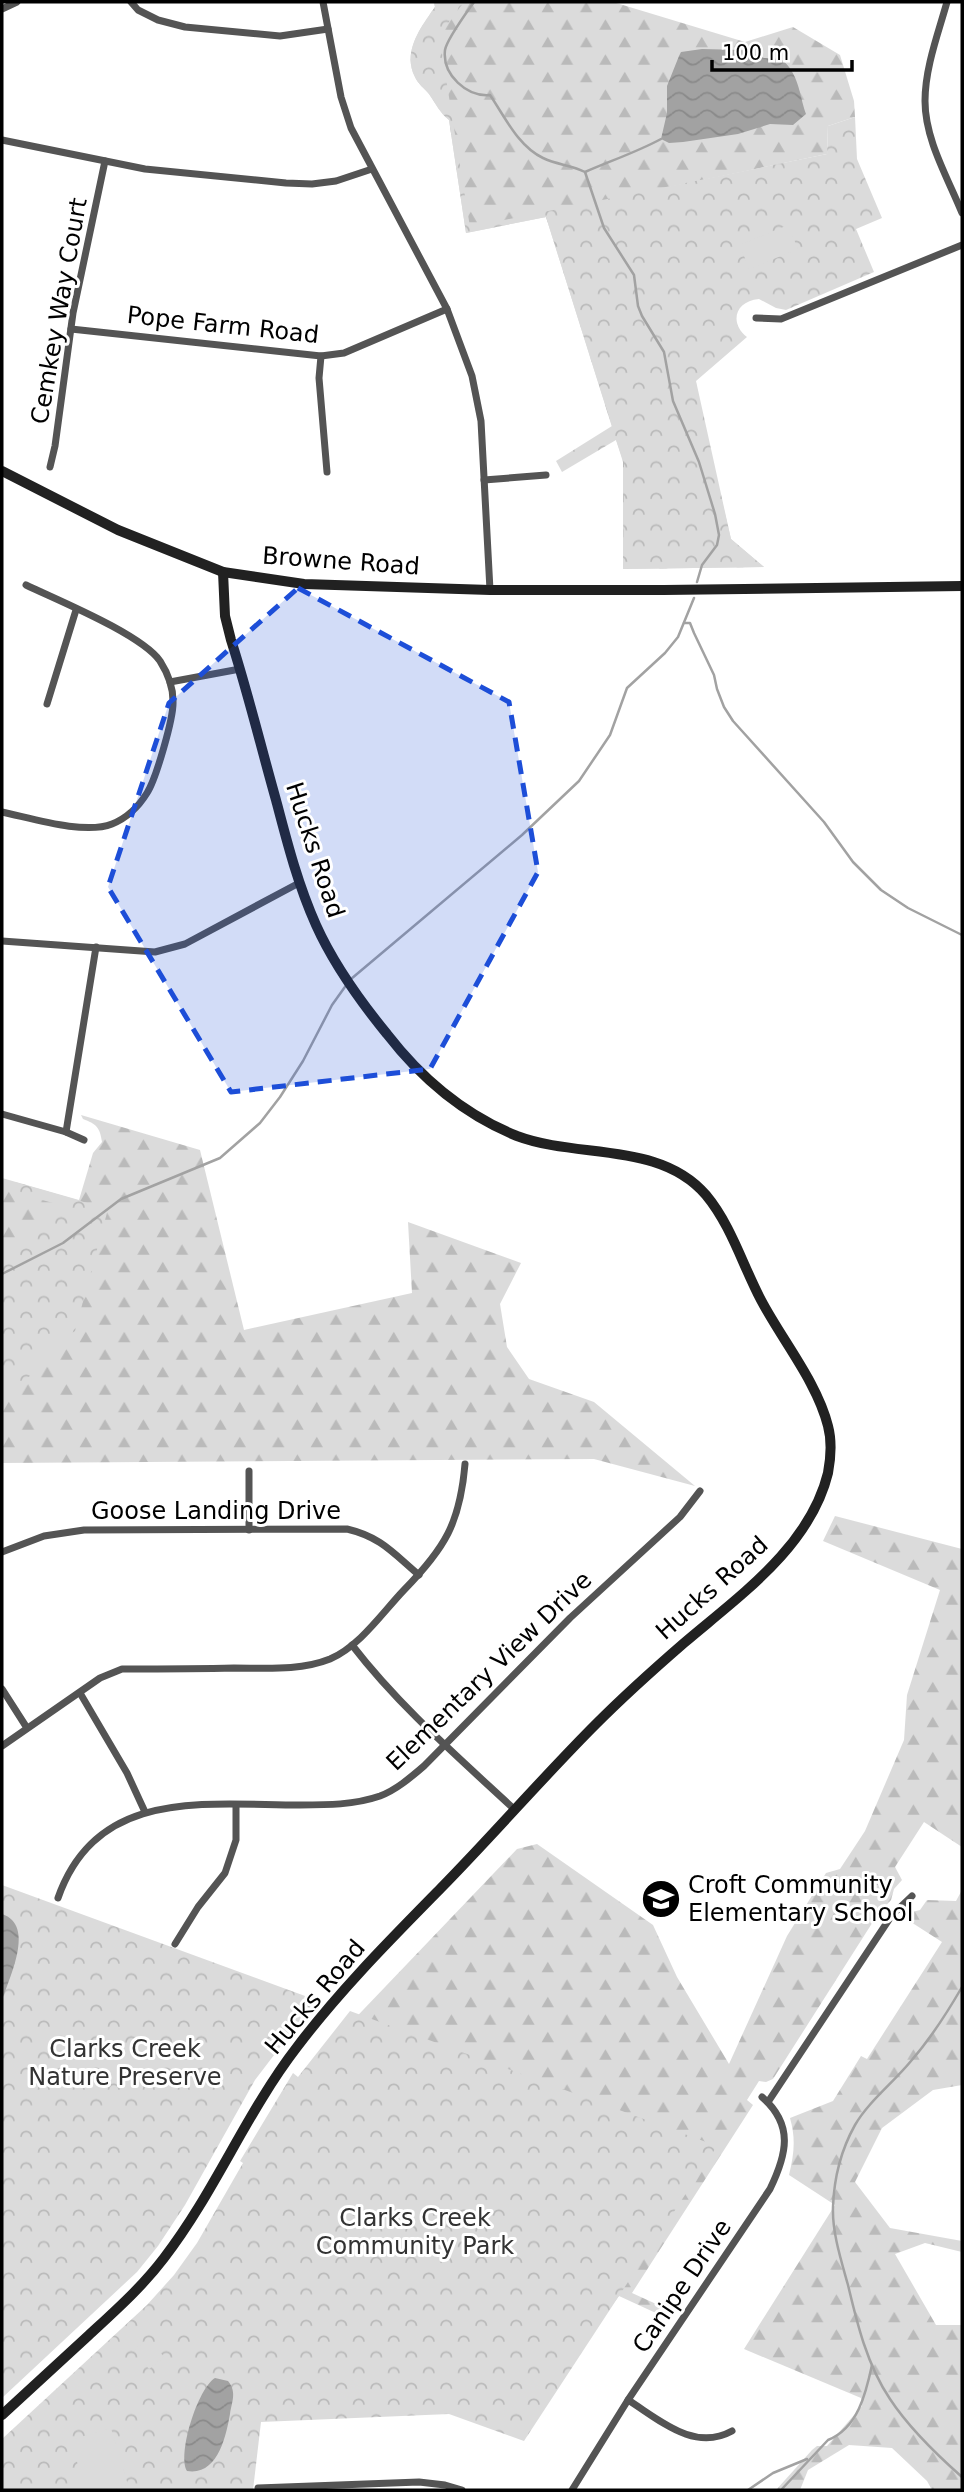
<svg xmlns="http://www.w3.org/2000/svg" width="964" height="2492" font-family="'DejaVu Sans',sans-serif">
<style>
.forest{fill:url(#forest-firs)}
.park{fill:url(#park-crowns)}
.garden{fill:#dbdbdb}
.water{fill:url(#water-waves)}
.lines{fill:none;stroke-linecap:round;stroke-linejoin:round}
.stream{stroke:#a2a2a2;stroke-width:2.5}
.minor{stroke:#545454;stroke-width:7}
.secondary{stroke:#212121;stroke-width:10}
.marked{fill:#1d4ed8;fill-opacity:0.2;stroke:#1d4ed8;stroke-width:5;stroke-dasharray:14 9;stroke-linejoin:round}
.labels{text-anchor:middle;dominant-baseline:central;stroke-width:6;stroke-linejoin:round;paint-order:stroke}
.street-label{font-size:24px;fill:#000;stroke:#fff}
.poi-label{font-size:24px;fill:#000;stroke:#fff;text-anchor:start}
.park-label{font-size:24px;fill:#323232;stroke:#fff}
</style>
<defs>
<pattern id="forest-firs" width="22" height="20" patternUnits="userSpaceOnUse" patternTransform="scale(1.75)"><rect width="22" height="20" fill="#dbdbdb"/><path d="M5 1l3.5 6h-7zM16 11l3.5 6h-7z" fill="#bababa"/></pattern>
<pattern id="park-crowns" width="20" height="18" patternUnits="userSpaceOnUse" patternTransform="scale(1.75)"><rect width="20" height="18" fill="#dbdbdb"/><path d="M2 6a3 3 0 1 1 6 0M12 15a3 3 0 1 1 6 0" fill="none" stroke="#bababa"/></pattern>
<pattern id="water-waves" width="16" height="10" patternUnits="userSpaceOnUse" patternTransform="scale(1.75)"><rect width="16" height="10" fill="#a2a2a2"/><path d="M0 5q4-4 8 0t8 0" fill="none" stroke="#8a8a8a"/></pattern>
</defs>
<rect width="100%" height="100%" fill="#fff"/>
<g class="forest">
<path d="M434,2H613L745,42L793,27L840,55L854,101L855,117L828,126L827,154L660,189L704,426L731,539L764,567L623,569V462L546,217L466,233L449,120C440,113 436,104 429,94C424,88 418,84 415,77C402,52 421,27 435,7Z"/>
<path d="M81,1115L200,1150L244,1330L412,1293L408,1222L521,1263L500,1304L507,1347L529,1379L594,1402L695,1486L594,1459L2,1463V1178L79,1200L93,1153L102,1142C100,1127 96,1124 83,1119Z"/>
<polygon points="835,1516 962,1549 962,1847 924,1822 895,1867 902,1880 894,1889 891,1900 876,1917 773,2079 766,2082 759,2081 747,2100 753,2105 632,2293 676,2313 671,2320 619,2296 563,2371 342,2032 517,1849 537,1844 653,1925 677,1977 729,2064 787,1936 826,1873 840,1869 865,1831 904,1740 907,1695 940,1590 823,1541"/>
<path d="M962,1890V2085L933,2090L882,2128L855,2182L890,2228L962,2241V2252L925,2243L895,2254L936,2325H962V2490H932L927,2481L892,2448L849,2445L808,2470L800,2490H776L812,2450L817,2446H827L862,2406L861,2398L744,2349L835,2205L789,2175C794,2154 796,2139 790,2118L833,2101L861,2056L867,2059L942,1942L900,1915L920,1910L927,1900L956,1901Z"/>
</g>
<g class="park">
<path d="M434,2H464L439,35L470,227L827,154L828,126L855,117L857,159L882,218L856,229L874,272L786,310L776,308L759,299C735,301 729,323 747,337L696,381L731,539L764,567L623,569L624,463L616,440L562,472L556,461L612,426L546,217L466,233L449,120C440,113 436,104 429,94C424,88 418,84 415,77C402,52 421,27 435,7Z"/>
<polygon points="15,1182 108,1209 75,1331 39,1356 30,1376 12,1386 2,1386 2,1250 12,1248 36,1224 64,1206 2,1189 2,1184"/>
<polygon points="2,1885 316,2000 255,2080 185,2205 158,2246 137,2272 2,2398"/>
<polygon points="350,2011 717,2146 524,2441 449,2414 261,2422 253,2490 2,2490 2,2439 147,2305 174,2275 197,2243 243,2163 240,2161 293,2073 298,2077"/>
</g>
<g class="garden">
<polygon points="788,225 798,249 749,269 740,245"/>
<polygon points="149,2338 164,2357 149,2369 134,2350"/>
<polygon points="111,2428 128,2485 112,2490 72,2490 67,2473 79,2469 71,2440"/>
</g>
<g class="water">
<path d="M702,49L743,50L764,58L781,59C799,73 799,94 806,114L793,125L770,124L738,134L683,142L669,143L661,139L667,113V86L679,56L681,52Z"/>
<path d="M2,1914C36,1925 9,1978 2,2001Z"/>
<path d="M215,2378L228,2381C237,2392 232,2401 230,2414C226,2436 218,2476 187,2471C177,2454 198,2388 215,2378Z"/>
</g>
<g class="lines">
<g class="stream">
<path d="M474,2C467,12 447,39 445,50C442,75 467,97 490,95C505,117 518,146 543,158C557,165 572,165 585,172L604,228L634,275L638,306L642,316L664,352L673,401L699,462L715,514L719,535L717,545L702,565L697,582"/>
<path d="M585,172C610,161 637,152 661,139"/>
<polyline points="684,623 690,623 694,633 714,675 717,689 724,707 733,721 824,822 853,862 881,890 908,908 962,935"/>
<polyline points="351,979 522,835 579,781 610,735 627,688 665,653 678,637 694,598"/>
<polyline points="2,1274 63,1243 121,1199 220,1158 260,1123 280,1097 303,1061 332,1005 347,984"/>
<path d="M962,1987C947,2013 931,2038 911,2061C893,2083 869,2101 855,2125C841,2150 834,2178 833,2207C832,2232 841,2260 848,2285C857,2323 867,2365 890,2399C909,2428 936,2454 962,2477"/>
<polyline points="748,2490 773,2473 807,2459"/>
<path d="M781,2490L828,2440C858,2428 866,2393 872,2365"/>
</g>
<g class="minor">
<polyline points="131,2 138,10 158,20 185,27 280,36 328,29"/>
<polyline points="323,2 341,97 351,128 447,309 472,376 481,421 490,590"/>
<path d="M947,2C938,34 925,68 925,101C925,140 948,178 962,213"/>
<polyline points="2,9 17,2"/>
<polyline points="2,140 145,169 286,183 312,184 336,181 372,169"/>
<polyline points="756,318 781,319 962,245"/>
<polyline points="71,329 321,356 344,353 447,309"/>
<polyline points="321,356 319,378 327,472"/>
<polyline points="50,467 55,446 73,313 105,161"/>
<polyline points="484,480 546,475"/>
<polyline points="170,682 240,669"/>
<polyline points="47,704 76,610"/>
<path d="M2,812C31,818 84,835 112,824C127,818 139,806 147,793C156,779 174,717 173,701C173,687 167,672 160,661C141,634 57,600 26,585"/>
<polyline points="2,941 155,952 185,944 299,883"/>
<polyline points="2,1114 66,1132 84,1140"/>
<polyline points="66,1132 96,947"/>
<polyline points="249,1530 249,1471"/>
<path d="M2,1552L44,1536L84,1530L347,1529C381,1537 393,1553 419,1575"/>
<path d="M352,1645C399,1706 458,1757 514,1809"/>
<polyline points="2,1689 27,1728"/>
<polyline points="80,1693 127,1773 145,1812"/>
<path d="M2,1746L100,1678L122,1669C159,1669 197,1669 234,1668C266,1668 300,1671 330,1659C360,1646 382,1613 404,1590C445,1548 460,1523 465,1464"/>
<path d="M58,1898C97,1787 206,1805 300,1805C327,1805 354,1805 380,1796C396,1790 410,1778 424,1766L570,1618L680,1517L700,1491"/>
<polyline points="175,1944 198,1907 225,1873 236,1840 236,1805"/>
<polyline points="768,2102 892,1915 912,1896"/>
<path d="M628,2400C660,2420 694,2452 732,2431"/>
<polyline points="258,2488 419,2482 445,2485 462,2490"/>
<path d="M572,2490L628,2400L770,2189C787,2154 794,2125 762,2097"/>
</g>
<g class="secondary">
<polyline points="2,471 118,530 223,572 304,584 490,590 664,590 962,586"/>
<path d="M2,2415C31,2388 60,2362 89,2335C116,2310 142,2287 164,2258C215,2192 246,2113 297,2047C340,1990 391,1939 441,1888C494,1834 543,1777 596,1724C625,1695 654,1669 684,1643C739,1596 810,1547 828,1473C831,1457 832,1441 828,1426C817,1382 782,1340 761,1300C743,1266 731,1225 706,1195C660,1141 578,1159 517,1136C465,1115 421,1078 387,1034C360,1001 334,965 316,925C298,885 287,842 276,800C261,747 248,693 231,640L225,616L223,572"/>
</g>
</g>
<path class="marked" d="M298,588L509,702L538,872L430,1069L231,1092L108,887L169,703Z"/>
<defs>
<g id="school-disc" transform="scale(2.0125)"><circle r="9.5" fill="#000" stroke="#fff"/><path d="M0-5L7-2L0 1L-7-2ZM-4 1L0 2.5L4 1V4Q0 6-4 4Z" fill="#fff"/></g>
</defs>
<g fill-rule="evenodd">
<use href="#school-disc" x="661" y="1899"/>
</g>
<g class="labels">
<g class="street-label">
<text transform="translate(59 311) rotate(-80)">Cemkey Way Court</text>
<text transform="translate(223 325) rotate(6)">Pope Farm Road</text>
<text transform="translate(341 561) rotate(4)">Browne Road</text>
<text transform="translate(315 850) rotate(72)">Hucks Road</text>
<text x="216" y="1511">Goose Landing Drive</text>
<text transform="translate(712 1588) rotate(-42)">Hucks Road</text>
<text transform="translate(489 1671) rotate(-44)">Elementary View Drive</text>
<text transform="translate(315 1997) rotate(-50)">Hucks Road</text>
<text transform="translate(682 2286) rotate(-56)">Canipe Drive</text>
</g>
<g class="poi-label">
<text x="688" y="1885">Croft Community<tspan x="688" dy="28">Elementary School</tspan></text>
</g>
<g class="park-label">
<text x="125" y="2049">Clarks Creek<tspan x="125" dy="28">Nature Preserve</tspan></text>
<text x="415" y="2218">Clarks Creek<tspan x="415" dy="28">Community Park</tspan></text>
</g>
</g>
<rect width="964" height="2492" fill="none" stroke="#000000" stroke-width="7"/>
<path d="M712 60v10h140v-10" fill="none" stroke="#000000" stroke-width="3.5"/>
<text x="722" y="60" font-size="21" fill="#000000" stroke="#ffffff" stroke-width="5" paint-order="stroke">100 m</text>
</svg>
